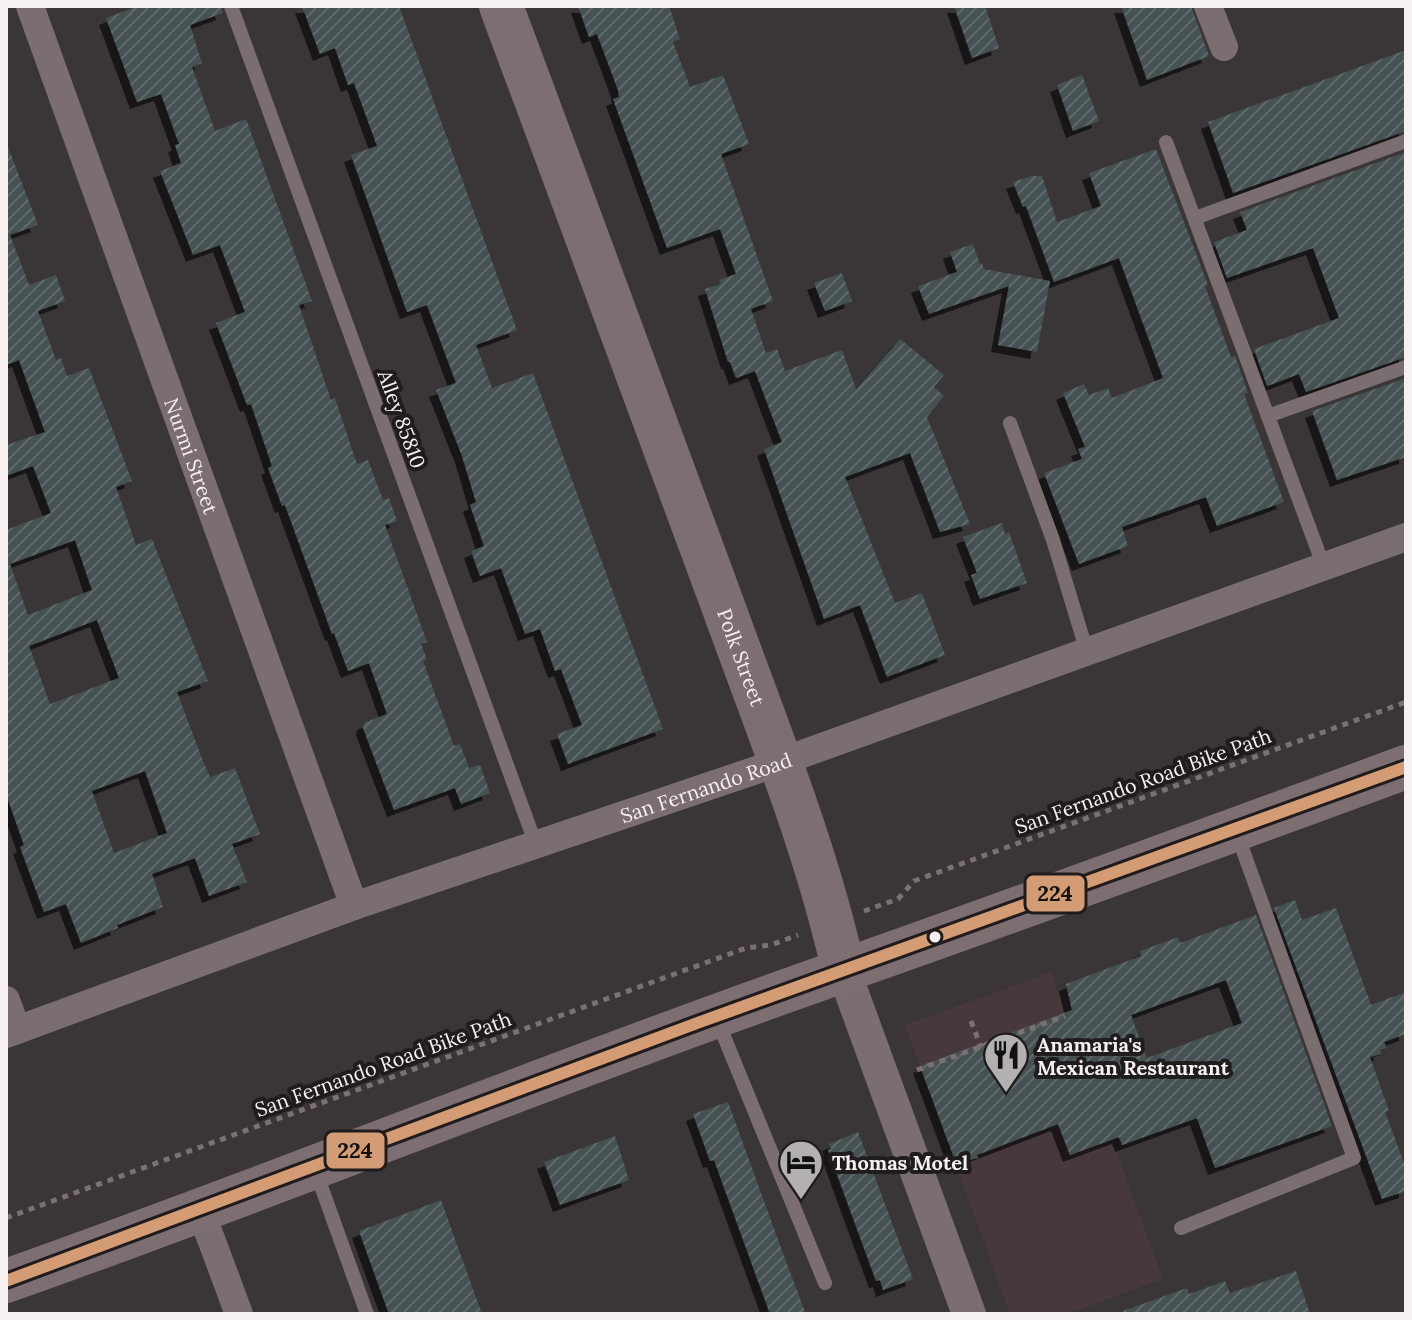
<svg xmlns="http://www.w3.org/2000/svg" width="1412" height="1320" font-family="Lora,serif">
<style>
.built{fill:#47383b}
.building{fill:url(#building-hatch);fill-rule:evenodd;filter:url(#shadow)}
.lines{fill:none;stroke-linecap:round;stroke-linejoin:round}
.path{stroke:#7b7073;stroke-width:5;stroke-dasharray:6 6;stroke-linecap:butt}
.service{stroke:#7b6e71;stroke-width:14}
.minor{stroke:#7b6e71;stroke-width:28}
.tertiary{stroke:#7b6e71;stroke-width:34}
.primary{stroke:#7d6e72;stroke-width:44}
.bus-1-casing{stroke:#201c1d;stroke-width:18}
.bus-1{stroke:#d39c74;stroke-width:12}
.bus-dot{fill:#f6f0f1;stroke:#201c1d;stroke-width:3}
.labels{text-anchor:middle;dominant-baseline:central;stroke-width:8;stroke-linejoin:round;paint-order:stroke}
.street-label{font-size:20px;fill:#f6f0f1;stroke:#201c1d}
.poi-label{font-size:20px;font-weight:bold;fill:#f6f0f1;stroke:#201c1d;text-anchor:start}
.line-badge{stroke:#201c1d;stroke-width:3}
.pale-badge-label{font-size:22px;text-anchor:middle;font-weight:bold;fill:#111}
</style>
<defs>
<pattern id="building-hatch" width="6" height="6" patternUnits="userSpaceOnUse" patternTransform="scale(2)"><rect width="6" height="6" fill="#445152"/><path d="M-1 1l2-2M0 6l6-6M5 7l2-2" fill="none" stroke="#606a6b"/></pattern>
<filter id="shadow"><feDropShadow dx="-7" dy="7" stdDeviation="0" flood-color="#0009"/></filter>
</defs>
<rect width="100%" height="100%" fill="#3a3536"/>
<polygon class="built" points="1051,972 1163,1279 1067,1314 1010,1314 905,1025"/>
<g class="building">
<polygon points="138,6 221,6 223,13 190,25 202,63 192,67 215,131 246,119 312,301 299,305 331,400 335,398 357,464 368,460 383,500 389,498 397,521 385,525 427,642 421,644 427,660 423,661 454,746 460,744 469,768 480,765 490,793 461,804 455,788 394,810 363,728 364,723 387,714 369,663 348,671 334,633 332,634 285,505 282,506 268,468 272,466 251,404 247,405 216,323 245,312 220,245 193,255 160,171 181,163 175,145 179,144 161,94 137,102 106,18"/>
<polygon points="302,6 399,6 517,330 476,345 492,388 533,373 663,729 568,764 557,734 582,725 561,669 555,671 540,629 525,634 501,568 480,576 471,551 484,546 470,505 476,502 462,456 436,390 456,383 427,305 407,312 351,155 377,146 354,83 348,85 335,48 320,54"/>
<polygon points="578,6 669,6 680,39 673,42 690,87 723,75 749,144 721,154 773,301 751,309 766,353 777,349 785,371 842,350 856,389 900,339 944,375 934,387 944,396 927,417 970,524 940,532 910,453 845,477 895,603 922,593 945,655 887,677 860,605 824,619 764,449 782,442 755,371 736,378 730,362 728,362 705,289 721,284 719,280 736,274 720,229 667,248 613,99 619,97 618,90 597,34 589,37"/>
<polygon points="954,6 985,6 999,48 972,58"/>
<polygon points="1121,6 1191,6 1209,56 1147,80"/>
<polygon points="1406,50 1406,131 1233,193 1208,122"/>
<polygon points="1082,75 1099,121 1073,131 1057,85"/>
<path d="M6,147H8L38,225L10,235L29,285L56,275L65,301L38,311L56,360L61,358L67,376L89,368L132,481L116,487L136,545L152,539L208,681L177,692L203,761L210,777L235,768L260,834L232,844L247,882L209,896L195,858L152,874L163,907L117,925L118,928L81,943L66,904L44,912L20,847L24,845L6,794V530L51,513L33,466L6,476V445L45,432L19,360L6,365ZM75,540L92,590L28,615L10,564ZM97,620L119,678L50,704L29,646ZM145,771L167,833L114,853L92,791Z"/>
<polygon points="1156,149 1208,285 1205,286 1231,357 1235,356 1248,393 1244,394 1284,502 1217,526 1206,497 1122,527 1128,546 1079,564 1044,473 1082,459 1078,449 1085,447 1063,393 1084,384 1089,395 1108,388 1112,398 1163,378 1119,258 1054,282 1026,206 1023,207 1013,182 1032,176 1042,176 1057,222 1101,206 1089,173"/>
<polygon points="1406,152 1406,357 1306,392 1299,374 1267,386 1254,349 1339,318 1313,248 1227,278 1214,242 1247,230 1240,212"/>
<polygon points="973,244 980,264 982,263 984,269 1050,281 1037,352 998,345 1009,286 929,314 918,286 957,272 950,252"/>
<polygon points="842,273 852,301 825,311 814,283"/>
<polygon points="1406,378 1406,457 1337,480 1312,411"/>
<polygon points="1002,523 1005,534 1009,532 1027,583 980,599 971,575 977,573 963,537"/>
<polygon points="1295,900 1302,920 1336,908 1371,1005 1406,992 1406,1034 1384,1042 1387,1048 1380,1050 1381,1054 1370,1057 1389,1111 1385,1112 1406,1168 1406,1191 1382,1199 1274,908"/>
<path d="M1256,915L1332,1126L1215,1168L1197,1118L1122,1145L1119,1137L1070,1155L1058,1124L977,1155L978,1158L956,1163L920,1066L1072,1010L1066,984L1141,956L1140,951L1178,937L1180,943ZM1226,980L1242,1023L1147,1058L1131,1015Z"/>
<polygon points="728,1102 784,1256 806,1314 770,1314 714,1160 710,1161 693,1114"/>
<polygon points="858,1132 913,1279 883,1290 880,1280 876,1281 828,1150 831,1149 829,1144"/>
<polygon points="615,1136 629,1180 560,1205 544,1162"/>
<polygon points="441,1200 482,1314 389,1314 359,1231"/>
<polygon points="1296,1271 1310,1314 1124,1314 1123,1311 1187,1288 1189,1294 1225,1281 1230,1293"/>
</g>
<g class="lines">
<g class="path">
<polyline points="864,911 898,899 914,881 1406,702"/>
<polyline points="971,1021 981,1047"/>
<polyline points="917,1070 1065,1016"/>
<polyline points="6,1218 746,948 771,945 798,935"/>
</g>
<g class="service">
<polyline points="231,6 536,845"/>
<polyline points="1166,142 1324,567"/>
<polyline points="1195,218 1406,141"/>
<polyline points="1268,416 1406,367"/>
<polyline points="1010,423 1053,540 1087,652"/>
<polyline points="718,1022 825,1283"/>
<polyline points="316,1172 367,1314"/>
<polyline points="1181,1228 1354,1158 1237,834"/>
</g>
<g class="minor">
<path id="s1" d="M30,6L354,906"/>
<polyline points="1208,6 1224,47"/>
<polyline points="6,1000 17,1030"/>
<path id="s2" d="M6,1034L354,906L780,762L1406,537"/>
<polyline points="201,1212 239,1314"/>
</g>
<polyline class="tertiary" points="844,972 969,1314"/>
<g class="primary">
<path id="s3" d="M501,6C575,205 650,404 722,603C766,725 816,846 844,972"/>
<path d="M6,1281C272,1187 534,1080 800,986C1003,915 1205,841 1406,767"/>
</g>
<g class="bus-1-casing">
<polyline id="bus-1" points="6,1281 700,1022 1406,767"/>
</g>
<use href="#bus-1" class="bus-1"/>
</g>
<defs>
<g id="restaurant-pin" transform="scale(2.3)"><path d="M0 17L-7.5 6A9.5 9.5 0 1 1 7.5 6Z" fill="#b4afb0" stroke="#201c1d"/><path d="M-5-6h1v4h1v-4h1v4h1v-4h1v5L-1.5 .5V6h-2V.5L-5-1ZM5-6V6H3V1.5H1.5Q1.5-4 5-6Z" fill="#111"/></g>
<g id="hotel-pin" transform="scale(2.3)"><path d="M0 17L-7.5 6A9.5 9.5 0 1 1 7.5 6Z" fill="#b4afb0" stroke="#201c1d"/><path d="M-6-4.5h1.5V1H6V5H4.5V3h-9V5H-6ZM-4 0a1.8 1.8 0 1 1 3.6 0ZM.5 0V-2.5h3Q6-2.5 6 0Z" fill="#111"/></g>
</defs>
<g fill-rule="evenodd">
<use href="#restaurant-pin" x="1006" y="1055"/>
<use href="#hotel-pin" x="801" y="1162"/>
</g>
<circle class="bus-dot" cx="935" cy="937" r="7"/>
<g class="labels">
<g class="street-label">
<text transform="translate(402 419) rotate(70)">Alley 85810</text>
<text stroke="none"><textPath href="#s1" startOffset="478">Nurmi Street</textPath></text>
<text stroke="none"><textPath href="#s3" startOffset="694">Polk Street</textPath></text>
<text transform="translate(1143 781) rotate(-20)">San Fernando Road Bike Path</text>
<text stroke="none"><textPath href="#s2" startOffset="742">San Fernando Road</textPath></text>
<text transform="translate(383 1064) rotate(-20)">San Fernando Road Bike Path</text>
</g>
<g class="poi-label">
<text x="1037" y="1044">Anamaria's<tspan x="1037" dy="23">Mexican Restaurant</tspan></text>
<text x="832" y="1162">Thomas Motel</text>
</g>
</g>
<g class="line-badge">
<rect x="1025" y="874" width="61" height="39" rx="8" fill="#d39c74"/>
<rect x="325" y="1131" width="61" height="39" rx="8" fill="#d39c74"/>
</g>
<g class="pale-badge-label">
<text x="1055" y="901">224</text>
<text x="355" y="1158">224</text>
</g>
<rect width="1412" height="1320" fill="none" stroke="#f6f0f1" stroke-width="16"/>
</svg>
